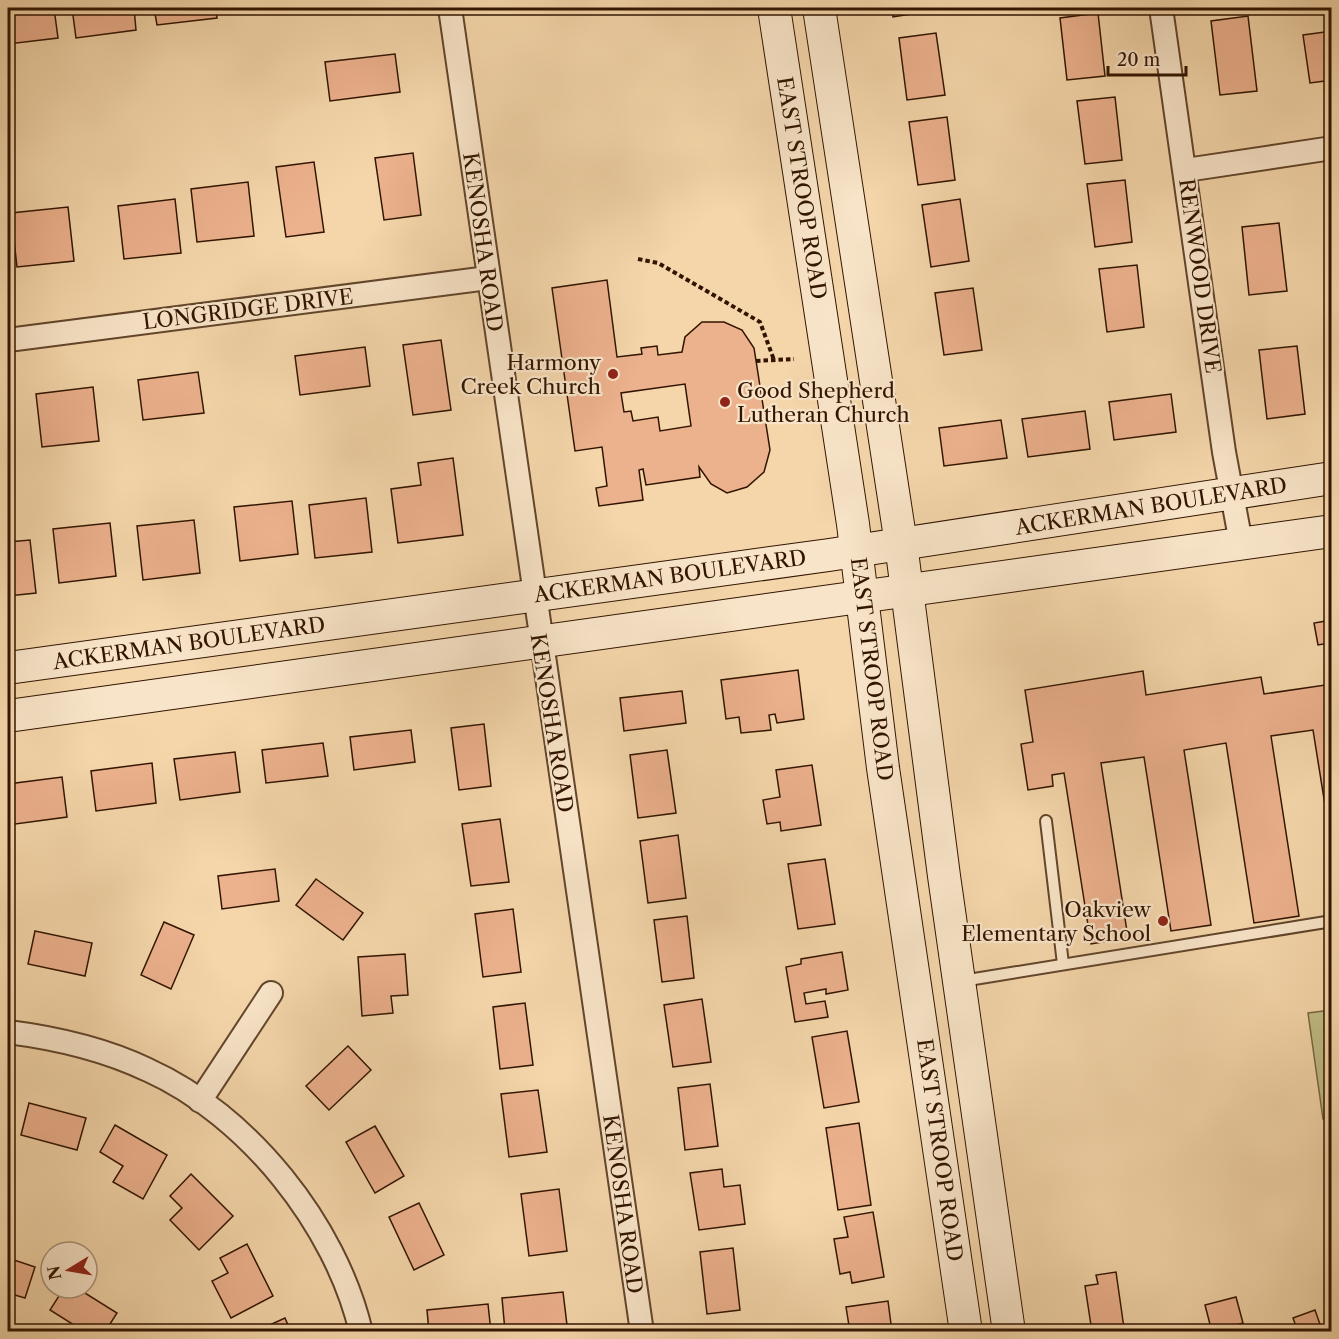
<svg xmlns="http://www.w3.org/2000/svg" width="1339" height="1339" font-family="'Libre Caslon Text',serif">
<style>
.park{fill:#c0bc85;stroke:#796843;stroke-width:1.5}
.building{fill:#ecb18d;stroke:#321501;stroke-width:1.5;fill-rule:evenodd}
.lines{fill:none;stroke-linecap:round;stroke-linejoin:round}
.lane-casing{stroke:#62452b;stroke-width:14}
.street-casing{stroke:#62452b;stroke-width:26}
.secondary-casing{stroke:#321501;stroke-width:34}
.path{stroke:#321501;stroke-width:4;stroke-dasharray:4.5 3;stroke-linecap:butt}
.lane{stroke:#f8e4c8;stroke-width:10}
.street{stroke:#f8e4c8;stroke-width:22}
.secondary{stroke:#f8e4c8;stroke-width:32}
.poi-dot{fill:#8f2418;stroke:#f8e4c8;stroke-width:2}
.labels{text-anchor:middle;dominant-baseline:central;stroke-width:4.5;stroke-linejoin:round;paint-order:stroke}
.street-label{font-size:21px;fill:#321501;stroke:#f8e4c8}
.poi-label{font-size:21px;fill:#321501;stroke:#f8e4c8;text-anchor:end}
</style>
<rect width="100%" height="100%" fill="#f4d6aa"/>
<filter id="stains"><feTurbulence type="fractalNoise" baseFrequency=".00333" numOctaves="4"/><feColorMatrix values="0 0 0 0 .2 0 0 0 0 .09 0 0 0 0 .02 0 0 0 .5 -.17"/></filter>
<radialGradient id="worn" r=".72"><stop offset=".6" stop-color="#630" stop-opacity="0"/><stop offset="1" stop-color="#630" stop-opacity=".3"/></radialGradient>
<polygon class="park" points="1331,1010 1331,1118 1323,1119 1308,1013"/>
<g class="building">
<polygon points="8,8 54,8 58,38 8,44"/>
<polygon points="72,8 134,8 136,30 76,38"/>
<polygon points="154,8 216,8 217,18 157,25"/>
<polygon points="248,8 296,8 248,14"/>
<polygon points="892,8 930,8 930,11 893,17"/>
<polygon points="1098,13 1105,76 1067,80 1060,18"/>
<polygon points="1248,16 1257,91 1220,95 1211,21"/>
<polygon points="1332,31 1332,80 1310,83 1303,35"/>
<polygon points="936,33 945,95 907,100 899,38"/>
<polygon points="395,54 400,92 330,101 325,62"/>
<polygon points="1115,97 1122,160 1085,164 1077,101"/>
<polygon points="947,117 955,180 918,185 909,122"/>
<polygon points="413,153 421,215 384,220 375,158"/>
<polygon points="314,162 324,232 286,237 276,167"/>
<polygon points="1125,180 1132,242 1095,247 1087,184"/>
<polygon points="248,182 254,236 197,242 191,189"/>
<polygon points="175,199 181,253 124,259 118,206"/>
<polygon points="960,199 969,261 931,267 922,205"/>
<polygon points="68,207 74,261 17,267 11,213"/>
<polygon points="1279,223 1287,291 1249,295 1242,227"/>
<polygon points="1137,265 1144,327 1107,332 1099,269"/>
<path d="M607,280L617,357L642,354L641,348L657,346L658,355L682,352L685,337L702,322H724L742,330L754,348L770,450L764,472L747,487L727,493L711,484L699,467L700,477L646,485L643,469L639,470L643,500L599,506L596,488L607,486L602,447L575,451L552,288ZM685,384L691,426L660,431L658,417L633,421L631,411L624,412L621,393Z"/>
<polygon points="973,288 982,350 944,355 935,293"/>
<polygon points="441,340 451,410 413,415 403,345"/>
<polygon points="1297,346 1305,414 1267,419 1259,350"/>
<polygon points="365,347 370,386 300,395 295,356"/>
<polygon points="198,372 204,413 143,420 138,380"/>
<polygon points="93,387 99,441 42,447 36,394"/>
<polygon points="1171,394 1176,432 1114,440 1109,402"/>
<polygon points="1085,411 1090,449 1028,457 1022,419"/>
<polygon points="1001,420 1007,458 944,466 939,428"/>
<polygon points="453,458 463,535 398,543 391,489 421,485 418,463"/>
<polygon points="366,498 372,552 315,558 309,505"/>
<polygon points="292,501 298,554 240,561 234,507"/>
<polygon points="194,520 200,573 143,580 137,526"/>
<polygon points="110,523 116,576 59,583 53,529"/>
<polygon points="30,540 36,593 8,596 8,542"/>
<polygon points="1332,620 1332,657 1329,643 1318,645 1314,623"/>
<polygon points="798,670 804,719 777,723 775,714 769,715 771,730 741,733 739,717 726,719 721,680"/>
<polygon points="1143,671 1146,695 1261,677 1264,694 1332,684 1332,849 1313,730 1271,736 1299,916 1254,923 1226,743 1184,750 1211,925 1171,931 1144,757 1101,763 1128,938 1091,944 1064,773 1052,775 1053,786 1028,790 1021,744 1033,742 1025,690"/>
<polygon points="682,691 686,723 624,731 620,698"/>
<polygon points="484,724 491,786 459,790 451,728"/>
<polygon points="411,730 415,762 354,770 350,737"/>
<polygon points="323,743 328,776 266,783 262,750"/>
<polygon points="667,750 676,813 638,818 630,755"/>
<polygon points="235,752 240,792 180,800 174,759"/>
<polygon points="152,763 156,803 96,811 91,771"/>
<polygon points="812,765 821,825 781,831 780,822 767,824 763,800 780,797 776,770"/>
<polygon points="62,777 67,817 8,825 8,784"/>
<polygon points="500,819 509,882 471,886 462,824"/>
<polygon points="678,835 686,898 648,903 640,841"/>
<polygon points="825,859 835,924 798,929 788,864"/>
<polygon points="275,869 279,901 222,909 218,876"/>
<polygon points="316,879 363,913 343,940 296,905"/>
<polygon points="513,909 521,972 483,977 475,914"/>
<polygon points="687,916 694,978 662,982 654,920"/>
<polygon points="164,922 194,935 171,989 141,975"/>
<polygon points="35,931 92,943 85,976 28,964"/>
<polygon points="842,952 848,990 826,994 826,989 804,993 806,1004 825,1001 828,1017 795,1022 786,967 801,964 801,959"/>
<polygon points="405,954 408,995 391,996 393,1013 362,1016 358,957"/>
<polygon points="702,999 711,1062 673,1067 664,1005"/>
<polygon points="525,1003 533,1065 500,1069 493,1007"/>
<polygon points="847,1031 859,1102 824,1108 812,1037"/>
<polygon points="348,1046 371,1070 329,1110 306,1086"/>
<polygon points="710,1084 718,1146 685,1150 678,1088"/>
<polygon points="538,1090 547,1152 509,1157 501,1094"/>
<polygon points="29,1103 86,1118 77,1150 21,1135"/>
<polygon points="859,1123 871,1205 838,1210 826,1128"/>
<polygon points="115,1125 167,1155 143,1199 113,1182 123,1166 100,1152"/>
<polygon points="375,1126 404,1176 375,1193 346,1142"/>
<polygon points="722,1169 724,1187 740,1185 745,1224 699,1230 690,1173"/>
<polygon points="191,1174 233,1216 199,1250 170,1220 182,1208 170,1196"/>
<polygon points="559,1189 567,1251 529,1256 521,1194"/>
<polygon points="419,1203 444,1255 414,1270 389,1217"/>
<polygon points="873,1212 884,1277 852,1283 850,1272 840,1274 834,1239 848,1237 844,1217"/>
<polygon points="247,1244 273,1296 231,1318 212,1281 228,1273 220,1258"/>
<polygon points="733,1248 740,1310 707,1314 700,1252"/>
<polygon points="8,1258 35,1267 25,1298 8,1293"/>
<polygon points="1116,1272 1124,1328 1092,1332 1085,1286 1098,1284 1096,1275"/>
<polygon points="64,1288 77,1288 117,1313 105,1332 85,1332 50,1310"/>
<polygon points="563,1292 567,1325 505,1331 502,1298"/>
<polygon points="1236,1297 1243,1323 1212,1332 1205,1305"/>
<polygon points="888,1301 892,1332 850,1332 846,1307"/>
<polygon points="488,1304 491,1332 429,1332 427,1310"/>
<polygon points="1315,1310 1322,1330 1332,1326 1332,1332 1298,1332 1293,1318"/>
<polygon points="285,1318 291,1332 254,1332"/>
</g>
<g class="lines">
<g class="lane-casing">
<g id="lane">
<polyline points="1046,821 1063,964"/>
<polyline points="962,981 1332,921"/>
</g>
</g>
<g class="street-casing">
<g id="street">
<path d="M450,8C511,449 577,890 642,1332"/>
<polyline points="1161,8 1224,452 1241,543"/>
<polyline points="1186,170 1332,148"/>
<polyline points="8,340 488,278"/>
<path d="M8,1032C56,1038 104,1049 148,1070C248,1115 336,1225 361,1332"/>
<polyline points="200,1101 271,993"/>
</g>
</g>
<g class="secondary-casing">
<g id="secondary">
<polyline points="774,8 853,524 883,768 966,1332"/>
<polyline points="819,8 901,544 944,876 1009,1332"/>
<polyline points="8,668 829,555 1332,478"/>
<polyline points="8,716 1332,531"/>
</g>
</g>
<g class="path">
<polyline points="638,259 658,263 760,322 774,360"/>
<polyline points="756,361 794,359"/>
</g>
<use href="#lane" class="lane"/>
<use href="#street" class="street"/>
<use href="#secondary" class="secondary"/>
</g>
<g class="poi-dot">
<circle cx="613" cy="374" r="6"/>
<circle cx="725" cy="402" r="6"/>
<circle cx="1163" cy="921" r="6"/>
</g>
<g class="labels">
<g class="street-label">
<text transform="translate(802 188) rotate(81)">EAST STROOP ROAD</text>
<text transform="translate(483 242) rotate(82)">KENOSHA ROAD</text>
<text transform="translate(1200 276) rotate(82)">RENWOOD DRIVE</text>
<text transform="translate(248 309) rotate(-7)">LONGRIDGE DRIVE</text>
<text transform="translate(1151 506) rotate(-9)">ACKERMAN BOULEVARD</text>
<text transform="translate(670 576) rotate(-8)">ACKERMAN BOULEVARD</text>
<text transform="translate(189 643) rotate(-8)">ACKERMAN BOULEVARD</text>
<text transform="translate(872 669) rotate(83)">EAST STROOP ROAD</text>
<text transform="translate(552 723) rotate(81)">KENOSHA ROAD</text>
<text transform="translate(940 1150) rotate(82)">EAST STROOP ROAD</text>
<text transform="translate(623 1204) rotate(82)">KENOSHA ROAD</text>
</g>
<g class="poi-label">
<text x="601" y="362">Harmony<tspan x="601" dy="24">Creek Church</tspan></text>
<text x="737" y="390" text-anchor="start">Good Shepherd<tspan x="737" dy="24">Lutheran Church</tspan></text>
<text x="1151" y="909">Oakview<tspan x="1151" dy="24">Elementary School</tspan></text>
</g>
</g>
<rect width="1339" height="1339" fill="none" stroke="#f4d6aa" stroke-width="30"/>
<rect x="9" y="9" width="1321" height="1321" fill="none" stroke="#321501" stroke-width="3"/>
<rect x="15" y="15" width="1309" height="1309" fill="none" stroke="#321501" stroke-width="1.5"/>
<g transform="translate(69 1270) rotate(259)"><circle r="28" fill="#f8e4c8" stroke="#a99178" stroke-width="1.5"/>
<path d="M0-4.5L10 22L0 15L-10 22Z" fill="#8f2418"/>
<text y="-9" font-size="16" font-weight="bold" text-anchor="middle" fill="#321501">N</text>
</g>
<path d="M1108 66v9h78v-9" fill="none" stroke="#321501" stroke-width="3"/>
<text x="1117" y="66" font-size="18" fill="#321501" stroke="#f8e4c8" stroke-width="4.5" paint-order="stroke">20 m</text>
<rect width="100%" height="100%" filter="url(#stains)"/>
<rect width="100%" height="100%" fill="url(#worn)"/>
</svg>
